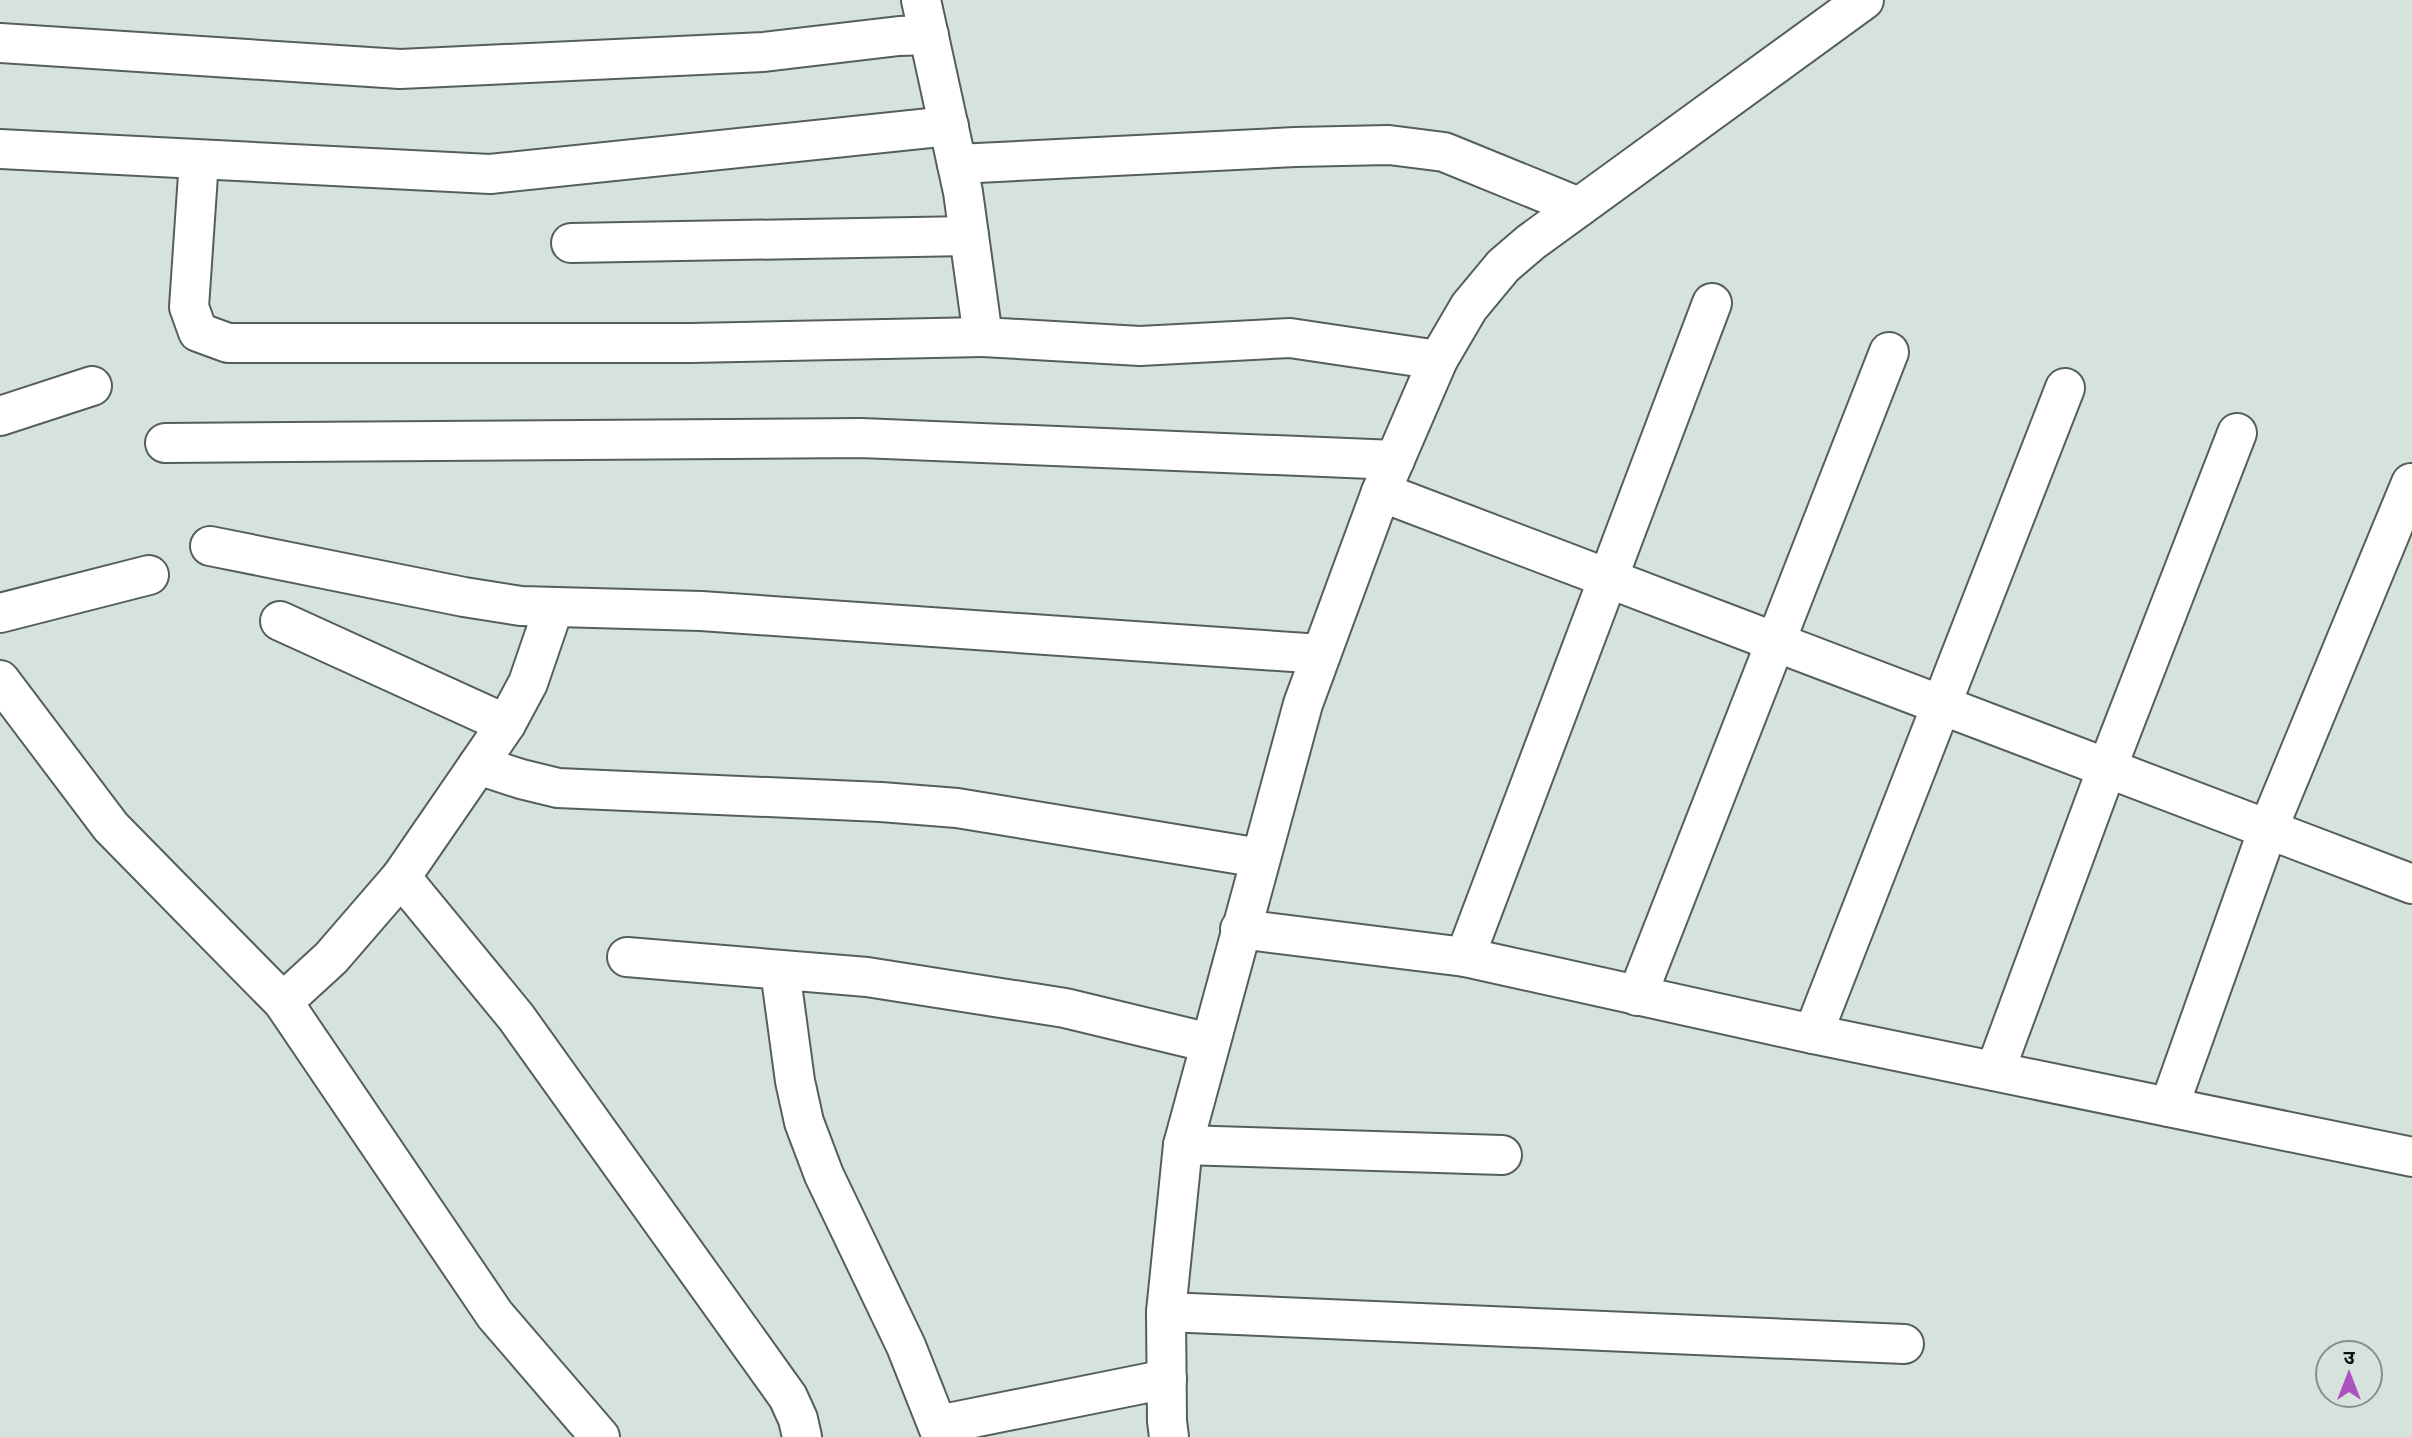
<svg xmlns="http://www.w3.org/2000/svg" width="2412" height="1437" font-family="Rubik,'Noto Sans Devanagari',sans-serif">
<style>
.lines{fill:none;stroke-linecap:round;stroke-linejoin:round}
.street-casing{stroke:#555f5a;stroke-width:42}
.secondary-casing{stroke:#555f5a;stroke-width:42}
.street{stroke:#fff;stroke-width:38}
.secondary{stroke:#fff;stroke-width:38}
</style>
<rect width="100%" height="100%" fill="#d6e2dc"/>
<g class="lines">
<g class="street-casing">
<g id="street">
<polyline points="921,0 963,192 983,337 1140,346 1290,338 1438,360"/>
<polyline points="0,43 400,69 764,52 899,36 929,35"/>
<polyline points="0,149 490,174 949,126"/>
<polyline points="199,160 189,307 198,332 228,343 691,343 983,337"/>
<polyline points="957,164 1295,147 1389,145 1444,152 1579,207"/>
<polyline points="571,243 969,236"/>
<polyline points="0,416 92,386"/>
<polyline points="165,443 861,438 1395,460"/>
<polyline points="1381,492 2412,884"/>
<polyline points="210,546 464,597 521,606 701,611 1321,654"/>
<polyline points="0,613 149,575"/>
<polyline points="280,621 506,724"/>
<polyline points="0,680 111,827 283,1002 495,1315 600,1437"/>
<polyline points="478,765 521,779 558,788 881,802 957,808 1260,858"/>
<polyline points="401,877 516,1017 788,1397 798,1419 802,1437"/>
<polyline points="1240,929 1465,957 1813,1034 2412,1157"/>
<polyline points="627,957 867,977 1065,1008 1210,1043"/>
<polyline points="1465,957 1712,303"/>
<polyline points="780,970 795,1081 804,1122 824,1175 906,1346 942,1437"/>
<polyline points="1637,996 1889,352"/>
<polyline points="283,1002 331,958 401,877 478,765 506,724 528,683 554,607"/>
<polyline points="1813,1034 2065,388"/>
<polyline points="1995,1071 2107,768 2237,433"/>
<polyline points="2169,1107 2268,829 2411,483"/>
<polyline points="1183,1145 1502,1155"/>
<polyline points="1166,1312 1904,1344"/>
<polyline points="938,1425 1167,1379"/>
</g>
</g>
<g class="secondary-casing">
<polyline id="secondary" points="1169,1437 1167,1421 1166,1312 1183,1145 1303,704 1381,492 1438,360 1469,307 1503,266 1531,242 1864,0"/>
</g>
<use href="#street" class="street"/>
<use href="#secondary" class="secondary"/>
</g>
<g transform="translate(2349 1374)"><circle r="33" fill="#d6e2dc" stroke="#868f8a" stroke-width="2"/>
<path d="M0-5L12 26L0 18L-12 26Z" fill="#ac51bd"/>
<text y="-10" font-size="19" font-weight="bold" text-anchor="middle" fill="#0e1210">उ</text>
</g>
</svg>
